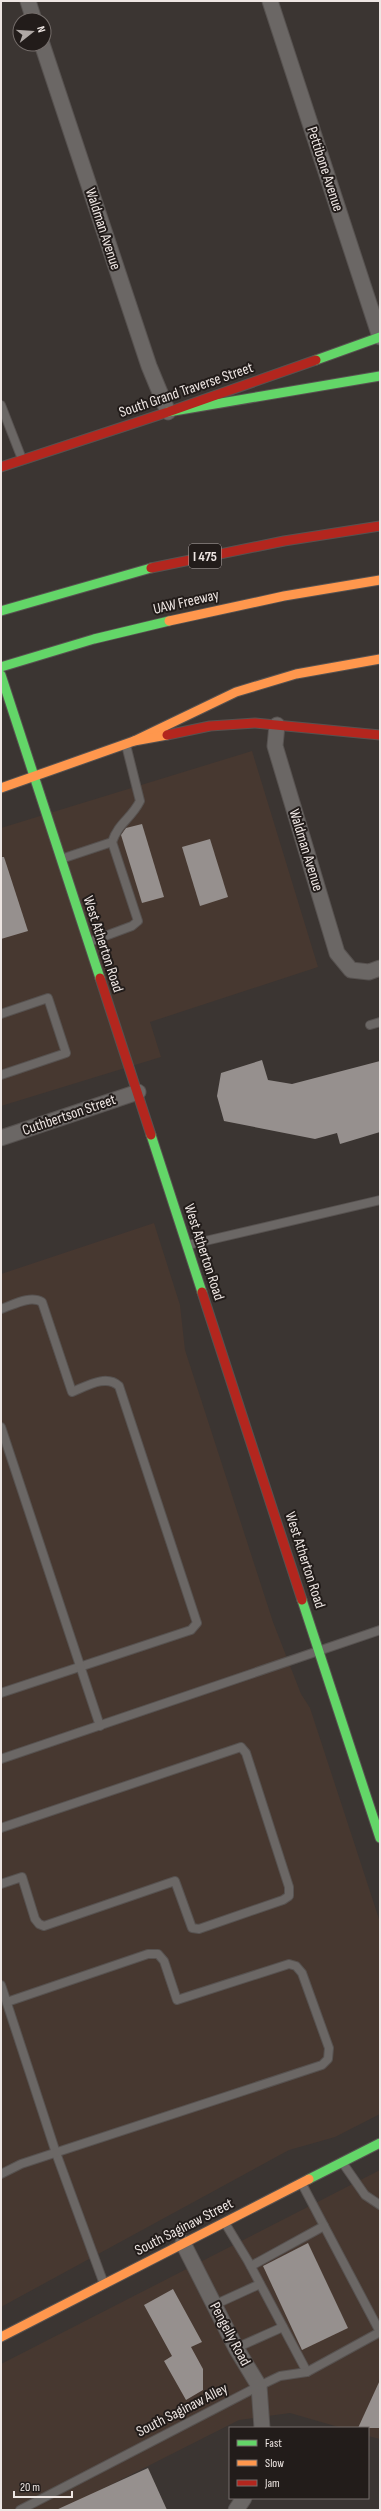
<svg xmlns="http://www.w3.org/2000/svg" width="381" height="2511" font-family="'Sofia Sans Condensed',sans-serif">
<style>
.built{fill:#473830}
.building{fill:#96908e}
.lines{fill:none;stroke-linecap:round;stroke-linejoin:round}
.lane-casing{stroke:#575250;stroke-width:10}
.street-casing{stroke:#575250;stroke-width:17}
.fast-casing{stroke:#575250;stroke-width:11}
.slow-casing{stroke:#575250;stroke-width:11}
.jam-casing{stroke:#575250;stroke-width:11}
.lane{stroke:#6b6765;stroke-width:8}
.street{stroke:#6b6765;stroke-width:15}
.fast{stroke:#63d668;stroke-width:9}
.slow{stroke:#ff974d;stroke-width:9}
.jam{stroke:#b3261e;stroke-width:9}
.labels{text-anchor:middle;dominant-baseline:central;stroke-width:4;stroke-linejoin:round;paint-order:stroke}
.shield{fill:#221c1a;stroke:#b1a9a7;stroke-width:1}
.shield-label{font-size:14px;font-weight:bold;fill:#eee6e3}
.street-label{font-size:15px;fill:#eee6e3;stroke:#221c1a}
</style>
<rect width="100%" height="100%" fill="#3b3532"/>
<g class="built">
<polygon points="252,751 318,967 150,1022 161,1057 1,1106 1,828"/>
<polygon points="154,1223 180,1305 185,1350 273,1622 301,1694 310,1708 380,1922 380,2114 335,2137 289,2150 1,2307 1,1274"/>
<polygon points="380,2170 380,2439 368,2436 368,2428 342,2428 290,2413 239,2420 61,2510 1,2510 1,2364"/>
</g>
<g class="building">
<polygon points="142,824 164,897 142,903 121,835 126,828"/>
<polygon points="210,839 228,897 200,906 182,847"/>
<polygon points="1,857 4,857 28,931 1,939"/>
<polygon points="262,1060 268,1080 292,1084 380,1061 380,1132 340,1144 337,1133 315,1139 224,1121 217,1096 221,1073"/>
<polygon points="308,2243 348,2328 302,2350 263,2266"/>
<polygon points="173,2289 202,2342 191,2347 203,2369 203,2390 186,2400 164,2361 172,2356 144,2305"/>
<polygon points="380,2380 380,2428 358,2428"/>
<polygon points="148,2468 167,2510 56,2510"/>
</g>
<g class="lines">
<g class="lane-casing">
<g id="lane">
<polyline points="1,405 22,459"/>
<path d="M61,859L112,842C119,822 131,819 140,801L126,745"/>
<polyline points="89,942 132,926 138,921 112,842"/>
<polyline points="1,1014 48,998 66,1053 1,1075"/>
<polyline points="370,1025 380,1022"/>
<polyline points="188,1245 380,1200"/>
<path d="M1,1309C13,1305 30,1295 42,1302L72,1392C87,1386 106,1374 119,1386L197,1623L191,1630L1,1693"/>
<polyline points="1,1427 100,1726"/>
<polyline points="1,1759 380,1630"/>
<polyline points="1,1828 241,1747 246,1753 289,1887 289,1896 283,1900 199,1929 192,1928 175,1881 44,1926 39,1924 35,1919 22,1877 1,1884"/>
<polyline points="1,1985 56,2153 104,2284"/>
<polyline points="342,2162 365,2195 380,2205"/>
<polyline points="1,2174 21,2164 322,2065 328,2059 329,2048 302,1973 296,1966 289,1964 177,2000 164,1961 158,1954 148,1954 7,2002"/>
<polyline points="302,2184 380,2332"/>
<polyline points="225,2223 248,2261 307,2372"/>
<polyline points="251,2266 324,2226"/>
<polyline points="214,2305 260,2284"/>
<polyline points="236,2348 283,2327"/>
<polyline points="20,2510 259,2386 280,2376 307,2372 380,2332"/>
</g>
</g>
<g class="street-casing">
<g id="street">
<polyline points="28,1 34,20"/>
<polyline points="270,1 380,337"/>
<polyline points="42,44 149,366 168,412"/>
<polyline points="277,725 275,746 337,953 351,970 369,972 380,968"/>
<polyline points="1,1138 138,1092"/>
<polyline points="183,2243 236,2348 259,2386 262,2428"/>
<polyline points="236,2510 244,2498"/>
</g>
</g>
<g class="fast-casing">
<g id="fast">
<polyline points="316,360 380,337"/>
<polyline points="168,412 380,376"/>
<polyline points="1,611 151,568"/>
<polyline points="1,667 94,639 169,621"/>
<polyline points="1,675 100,978"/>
<polyline points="151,1135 202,1292"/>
<polyline points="302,1600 380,1838"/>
<polyline points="309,2179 380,2143"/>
</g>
</g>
<g class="slow-casing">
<g id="slow">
<polyline points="169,621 284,596 380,580"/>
<polyline points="134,741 236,692 296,674 380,659"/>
<polyline points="1,788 134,741 167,735"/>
<polyline points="1,2337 309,2179"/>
</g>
</g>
<g class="jam-casing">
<g id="jam">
<polyline points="1,467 168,412 316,360"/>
<polyline points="151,568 284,541 380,526"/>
<polyline points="167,735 210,726 255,723 380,735"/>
<polyline points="100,978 151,1135"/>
<polyline points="202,1292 302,1600"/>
</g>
</g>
<use href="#lane" class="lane"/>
<use href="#street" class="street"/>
<use href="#fast" class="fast"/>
<use href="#slow" class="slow"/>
<use href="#jam" class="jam"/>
</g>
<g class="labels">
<rect class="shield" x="189" y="544" width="32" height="24" rx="3"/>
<g class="shield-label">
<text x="205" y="556">I 475</text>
</g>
<g class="street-label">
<text transform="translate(325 169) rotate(72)">Pettibone Avenue</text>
<text transform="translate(103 229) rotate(72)">Waldman Avenue</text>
<text transform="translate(186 390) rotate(-19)">South Grand Traverse Street</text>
<text transform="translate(186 602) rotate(-13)">UAW Freeway</text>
<text transform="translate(306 850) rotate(73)">Waldman Avenue</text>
<text transform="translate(103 944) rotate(72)">West Atherton Road</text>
<text transform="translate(69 1115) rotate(-19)">Cuthbertson Street</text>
<text transform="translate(204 1252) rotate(72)">West Atherton Road</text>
<text transform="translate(305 1560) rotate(72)">West Atherton Road</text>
<text transform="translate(184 2227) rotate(-27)">South Saginaw Street</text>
<text transform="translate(230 2334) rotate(62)">Pengelly Road</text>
<text transform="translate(182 2410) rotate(-27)">South Saginaw Alley</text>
</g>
</g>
<rect width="381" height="2511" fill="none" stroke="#eee6e3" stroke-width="4"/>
<rect x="229" y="2427" width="140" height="72" fill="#221c1a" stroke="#746d6a"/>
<rect x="237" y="2440" width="20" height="6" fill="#63d668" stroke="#746d6a"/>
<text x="265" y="2447" font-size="12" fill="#eee6e3">Fast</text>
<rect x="237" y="2460" width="20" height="6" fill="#ff974d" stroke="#746d6a"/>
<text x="265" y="2467" font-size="12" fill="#eee6e3">Slow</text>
<rect x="237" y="2480" width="20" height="6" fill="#b3261e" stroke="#746d6a"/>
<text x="265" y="2487" font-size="12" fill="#eee6e3">Jam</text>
<g transform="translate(32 32) rotate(73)"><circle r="19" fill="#221c1a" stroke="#746d6a"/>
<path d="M0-3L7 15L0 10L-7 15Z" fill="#afa8a5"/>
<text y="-6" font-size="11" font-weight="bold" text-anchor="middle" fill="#eee6e3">N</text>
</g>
<path d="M14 2491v6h58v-6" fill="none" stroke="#eee6e3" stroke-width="2"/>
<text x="20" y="2491" font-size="12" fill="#eee6e3" stroke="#221c1a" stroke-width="3" paint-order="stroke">20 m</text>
</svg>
